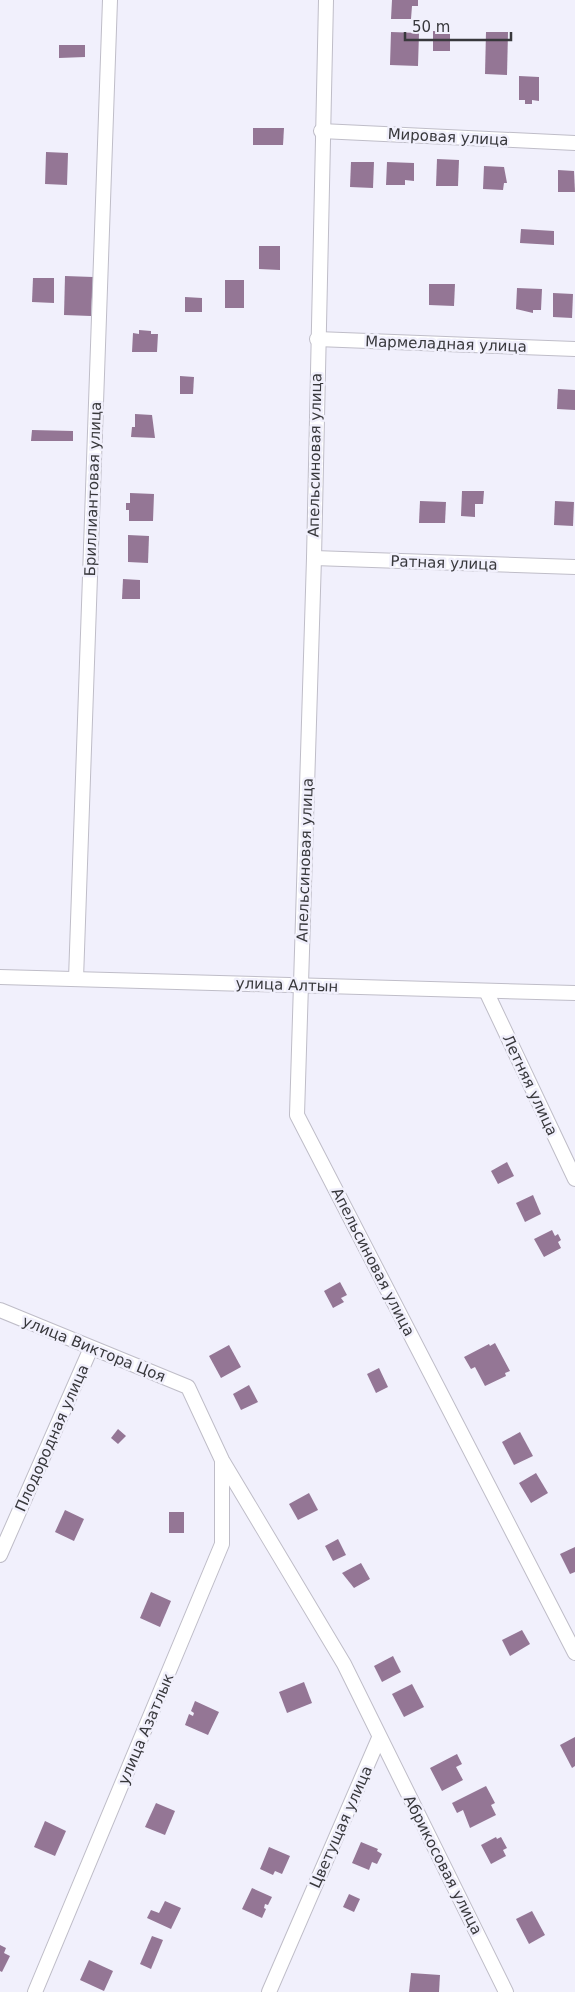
<svg xmlns="http://www.w3.org/2000/svg" width="575" height="1992" font-family="'DejaVu Sans',sans-serif">
<style>
.building{fill:#947695}
.lines{fill:none;stroke-linecap:round;stroke-linejoin:round}
.street-casing{stroke:#bfbdc8;stroke-width:16}
.street{stroke:#fff;stroke-width:14}
.labels{text-anchor:middle;dominant-baseline:central;stroke-width:5;stroke-linejoin:round;paint-order:stroke}
.street-label{font-size:15px;fill:#38383c;stroke:#f1f0fc}
</style>
<rect width="100%" height="100%" fill="#f1f0fc"/>
<g class="building">
<polygon points="392,0 418,0 418,6 412,6 411,19 391,19"/>
<polygon points="433,31 450,32 450,51 433,51"/>
<polygon points="391,32 419,33 418,66 390,65"/>
<polygon points="486,32 508,32 507,75 485,74"/>
<polygon points="59,45 85,45 85,57 59,58"/>
<polygon points="519,76 539,77 539,101 532,100 532,104 525,104 525,100 519,100"/>
<polygon points="253,128 284,128 283,145 253,145"/>
<polygon points="46,152 68,153 67,185 45,184"/>
<polygon points="437,159 459,160 458,186 436,186"/>
<polygon points="351,162 374,162 373,188 350,187"/>
<polygon points="387,162 414,163 414,181 405,180 405,185 386,185"/>
<polygon points="484,166 504,167 507,183 504,183 503,190 483,189"/>
<polygon points="558,170 574,171 575,192 558,192"/>
<polygon points="521,229 554,231 554,245 520,243"/>
<polygon points="259,246 280,246 280,270 259,269"/>
<polygon points="65,276 93,277 91,316 64,315"/>
<polygon points="33,278 54,278 54,303 32,302"/>
<rect x="225" y="280" width="19" height="28"/>
<polygon points="429,284 455,284 454,306 429,305"/>
<polygon points="517,288 542,289 541,310 533,310 533,313 516,309"/>
<polygon points="553,293 573,294 572,318 553,317"/>
<polygon points="185,297 202,298 202,312 185,312"/>
<polygon points="139,330 151,331 151,334 158,334 157,352 132,352 133,333 139,334"/>
<polygon points="180,376 194,377 193,394 180,394"/>
<polygon points="558,389 575,390 575,410 557,409"/>
<polygon points="135,414 152,415 155,438 131,437 132,427 135,427"/>
<polygon points="32,430 73,431 73,441 31,441"/>
<polygon points="462,491 484,491 483,504 475,504 475,517 461,516"/>
<polygon points="130,493 154,494 153,521 129,521 129,510 126,510 126,503 130,503"/>
<polygon points="420,501 446,502 445,523 419,523"/>
<polygon points="555,501 574,502 573,526 554,525"/>
<polygon points="128,535 149,536 148,563 128,562"/>
<polygon points="123,579 140,580 140,599 122,599"/>
<polygon points="507,1162 514,1176 498,1184 491,1171"/>
<polygon points="533,1195 541,1214 525,1222 516,1203"/>
<polygon points="552,1230 555,1236 558,1234 561,1240 558,1242 561,1248 544,1257 534,1239"/>
<polygon points="340,1282 347,1295 341,1298 344,1302 333,1308 324,1291"/>
<polygon points="495,1343 510,1371 505,1373 506,1376 485,1386 475,1367 471,1369 464,1357 489,1344 490,1346"/>
<polygon points="229,1345 241,1367 221,1378 209,1356"/>
<polygon points="379,1368 388,1387 376,1393 367,1374"/>
<polygon points="249,1385 258,1402 241,1410 233,1394"/>
<polygon points="118,1429 126,1436 118,1444 111,1438"/>
<polygon points="520,1432 533,1456 514,1465 502,1442"/>
<polygon points="536,1473 548,1493 531,1503 519,1483"/>
<polygon points="309,1493 318,1510 298,1520 289,1504"/>
<polygon points="65,1510 84,1519 74,1541 55,1532"/>
<rect x="169" y="1512" width="15" height="21"/>
<polygon points="338,1539 346,1555 333,1561 325,1546"/>
<polygon points="575,1547 575,1572 570,1574 560,1554"/>
<polygon points="361,1563 370,1579 354,1588 342,1573"/>
<polygon points="151,1592 171,1601 160,1627 140,1618"/>
<polygon points="522,1630 530,1644 510,1656 502,1640"/>
<polygon points="393,1656 401,1672 382,1682 374,1666"/>
<polygon points="304,1682 312,1703 287,1713 279,1692"/>
<polygon points="412,1684 424,1707 404,1717 392,1694"/>
<polygon points="195,1701 219,1712 208,1735 185,1725 189,1714 193,1716 194,1713 191,1711"/>
<polygon points="575,1737 575,1766 572,1768 560,1745"/>
<polygon points="457,1754 462,1764 456,1767 463,1780 442,1791 430,1768"/>
<polygon points="486,1786 495,1803 491,1805 496,1815 470,1828 463,1810 457,1813 452,1803"/>
<polygon points="156,1803 175,1811 165,1835 145,1827"/>
<polygon points="45,1821 66,1831 55,1856 34,1847"/>
<polygon points="496,1837 497,1839 501,1837 507,1848 503,1850 506,1856 491,1864 481,1845"/>
<polygon points="361,1842 378,1849 377,1851 382,1854 377,1864 372,1862 369,1870 352,1863"/>
<polygon points="269,1847 290,1856 282,1874 275,1871 273,1875 260,1869"/>
<polygon points="252,1888 272,1897 268,1905 265,1904 264,1908 266,1909 262,1918 242,1909"/>
<polygon points="349,1894 360,1899 354,1912 343,1907"/>
<polygon points="165,1901 181,1908 171,1929 147,1918 151,1910 159,1913"/>
<polygon points="532,1911 545,1935 529,1944 516,1919"/>
<polygon points="152,1936 163,1940 151,1969 140,1964"/>
<polygon points="0,1945 6,1948 4,1953 10,1956 2,1972 0,1971"/>
<polygon points="89,1960 113,1971 104,1991 80,1980"/>
<polygon points="411,1973 440,1975 439,1992 409,1992"/>
</g>
<g class="lines">
<g class="street-casing">
<g id="street">
<polyline points="326,0 314,558 297,1115 575,1653"/>
<polyline points="321,131 575,143"/>
<polyline points="317,339 575,349"/>
<polyline points="314,558 575,567"/>
<polyline points="0,977 575,993"/>
<polyline points="76,979 110,0"/>
<polyline points="486,991 575,1179"/>
<polyline points="0,1310 188,1387 222,1460 344,1664 506,1992"/>
<polyline points="0,1555 91,1348"/>
<polyline points="35,1992 222,1544 222,1461"/>
<polyline points="269,1992 379,1738"/>
</g>
</g>
<use href="#street" class="street"/>
</g>
<g class="labels">
<g class="street-label">
<text transform="translate(448 137) rotate(3)">Мировая улица</text>
<text transform="translate(446 344) rotate(2)">Мармеладная улица</text>
<text transform="translate(315 455) rotate(-89)">Апельсиновая улица</text>
<text transform="translate(93 489) rotate(-88)">Бриллиантовая улица</text>
<text transform="translate(444 563) rotate(2)">Ратная улица</text>
<text transform="translate(305 860) rotate(-88)">Апельсиновая улица</text>
<text transform="translate(287 985) rotate(2)">улица Алтын</text>
<text transform="translate(530 1085) rotate(65)">Летняя улица</text>
<text transform="translate(373 1262) rotate(63)">Апельсиновая улица</text>
<text transform="translate(94 1349) rotate(22)">улица Виктора Цоя</text>
<text transform="translate(52 1438) rotate(-66)">Плодородная улица</text>
<text transform="translate(146 1729) rotate(-67)">улица Азатлык</text>
<text transform="translate(341 1827) rotate(-66)">Цветущая улица</text>
<text transform="translate(443 1865) rotate(63)">Абрикосовая улица</text>
</g>
</g>
<path d="M405 32v8h106v-8" fill="none" stroke="#38383c" stroke-width="2.5"/>
<text x="412" y="32" font-size="15" fill="#38383c" stroke="#f1f0fc" stroke-width="4" paint-order="stroke">50 m</text>
</svg>
